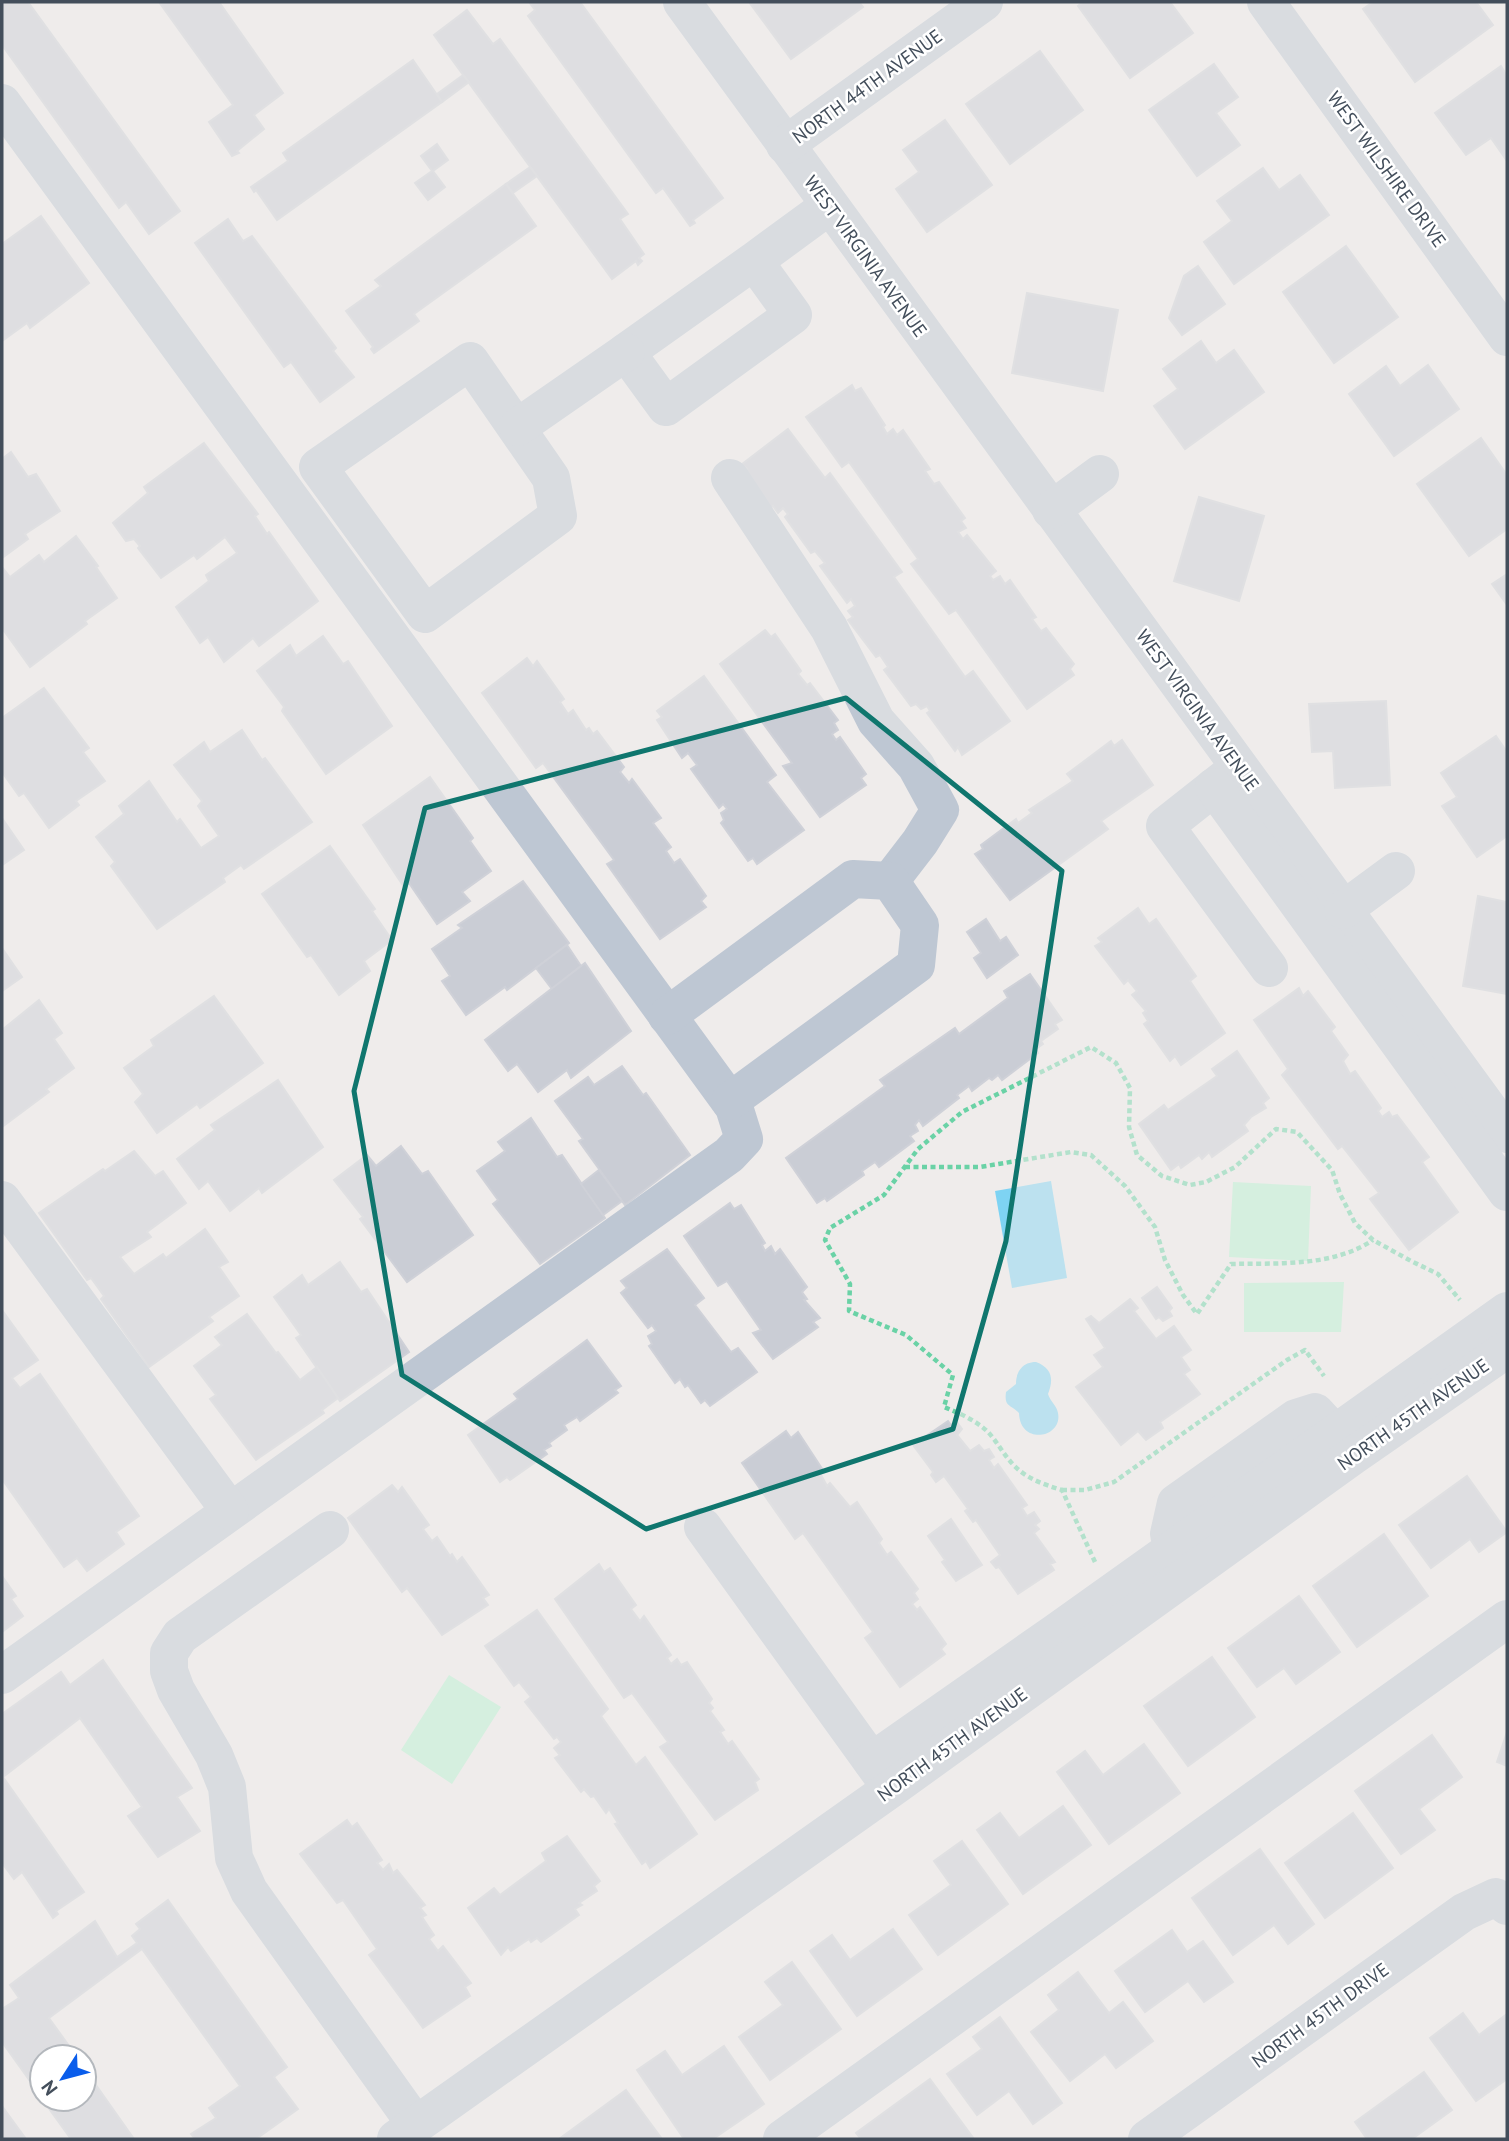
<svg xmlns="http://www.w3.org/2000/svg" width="1509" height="2141" font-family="'PT Sans',sans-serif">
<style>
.green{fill:#b5f2d0}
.water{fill:#7ed3f3}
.building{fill:#cacdd5;stroke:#cfd1d8;stroke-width:2}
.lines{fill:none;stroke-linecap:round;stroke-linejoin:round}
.path{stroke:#6ad2a6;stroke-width:4.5;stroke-dasharray:5 3.5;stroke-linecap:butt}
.minor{stroke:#bec7d3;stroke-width:38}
.marked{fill:none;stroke:#0f766e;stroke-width:5;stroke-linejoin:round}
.labels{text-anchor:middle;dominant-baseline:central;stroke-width:5;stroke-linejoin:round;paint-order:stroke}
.street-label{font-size:19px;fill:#434e5b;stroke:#fff}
</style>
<rect width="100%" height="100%" fill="#efeceb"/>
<g class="green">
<polygon points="1233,1182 1311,1186 1308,1261 1229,1257"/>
<polygon points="1344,1282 1341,1332 1244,1332 1244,1283"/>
<polygon points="449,1675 501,1707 452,1784 401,1750"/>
</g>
<g class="water">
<polygon points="1051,1181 1067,1278 1012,1288 995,1191"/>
<path d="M1036,1362C1052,1368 1054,1379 1048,1394C1050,1401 1057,1406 1058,1413C1063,1438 1020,1446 1019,1413C1010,1404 1004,1407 1006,1392L1016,1384C1016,1371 1023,1362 1036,1362Z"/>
</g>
<g class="building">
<polygon points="2,2 28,2 180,211 149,234 126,202 119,208 2,45"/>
<polygon points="159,2 219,2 283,93 254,115 264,129 237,151 239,153 232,156 209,122 233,105"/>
<polygon points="529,2 580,2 723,198 693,220 695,223 690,226 663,188 656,193 528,16 535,10"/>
<polygon points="749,2 859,2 863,7 791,59"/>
<polygon points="1083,2 1170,2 1193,33 1130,78 1078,6"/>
<polygon points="1373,2 1476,2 1493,25 1415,82 1363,9"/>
<polygon points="467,10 493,44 500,39 628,214 620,219 644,254 639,258 642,261 638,265 636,261 612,279 434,35"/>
<polygon points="1040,51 1083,110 1010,164 966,104"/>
<polygon points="413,60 442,102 277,220 256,190 254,192 251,187 288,161 283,153"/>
<polygon points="1214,64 1238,97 1216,113 1240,145 1197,176 1149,110"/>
<polygon points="1501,66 1507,76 1507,161 1491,138 1466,155 1435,113"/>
<polygon points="463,75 469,82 442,102 437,94"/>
<polygon points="945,120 992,185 927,232 896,189 919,172 903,150"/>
<polygon points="437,144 448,160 433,171 445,187 428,200 415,183 432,171 421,156"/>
<polygon points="530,167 537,176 513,193 506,184"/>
<polygon points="1263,168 1279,190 1300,175 1329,215 1234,284 1204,242 1232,221 1217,201"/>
<polygon points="506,184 536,226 414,314 419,321 374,353 371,349 373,347 346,311 381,286 375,280"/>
<polygon points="41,216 89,283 30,328 27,323 2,341 2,244"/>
<polygon points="228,219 243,241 252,236 336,348 333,351 354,377 320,402 291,362 284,367 195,243"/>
<polygon points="1346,246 1398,317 1334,363 1283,292"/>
<polygon points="1198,266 1225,304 1182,335 1169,318 1184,276"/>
<polygon points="1027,293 1118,310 1103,391 1012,373"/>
<polygon points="1201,341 1216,363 1234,350 1264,392 1185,449 1154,406 1178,389 1163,369"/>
<polygon points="1428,365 1459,409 1394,456 1349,394 1386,366 1400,386"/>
<polygon points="852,385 855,391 861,388 885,425 883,427 887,434 893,429 897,435 903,430 930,469 925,471 934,484 939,482 965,518 961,521 966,528 958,532 963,539 967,535 996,571 990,576 993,580 1000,576 1005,584 1010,580 1036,617 1032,619 1041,631 1046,628 1074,664 1070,669 1074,675 1027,709 956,610 949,614 911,564 918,559 849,462 842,467 806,417"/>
<polygon points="788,429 825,478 830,473 902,572 894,577 965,677 973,671 1010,721 962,755 958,747 955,751 927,713 930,711 927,706 921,709 916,704 911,706 884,670 888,667 880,655 876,657 848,620 853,617 848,611 855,606 851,599 847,603 820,566 825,563 815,551 811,553 785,517 788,514 783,508 778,513 773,506 769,509 742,471 747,469 742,464"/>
<polygon points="1481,438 1507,475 1507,529 1469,556 1417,484"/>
<polygon points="204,443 258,514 255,516 267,534 269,532 318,601 259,646 253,638 224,662 208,637 200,643 176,607 209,581 206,575 237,553 225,537 197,559 194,555 161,578 138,548 140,546 134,539 126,541 113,523 148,493 144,487"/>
<polygon points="11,452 28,477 36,474 60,511 25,534 28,539 2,558 2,459"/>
<polygon points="1199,497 1264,516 1239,601 1174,581"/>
<polygon points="76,536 98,566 96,567 117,598 85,621 87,624 30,667 2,628 2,567 10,577 39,555 44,562"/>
<polygon points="1507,574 1507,605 1492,584"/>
<polygon points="765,630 771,637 775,634 801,671 798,674 807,685 810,683 838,720 834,723 838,730 832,734 836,740 840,737 866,774 861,778 866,785 820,817 783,766 792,763 720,664"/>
<polygon points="323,636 343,664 348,661 392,726 326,774 282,711 284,707 257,671 290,645 296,656"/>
<polygon points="527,658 533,666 537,661 564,699 560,702 568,714 573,710 586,730 589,728 593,734 597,731 624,767 620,772 629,783 632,779 661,818 653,823 671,847 666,851 674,863 680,859 706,896 701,901 706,907 660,939 607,864 614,860 543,763 536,768 482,693"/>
<polygon points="704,676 776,775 767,782 804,830 757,864 753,858 748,861 721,823 724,820 721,813 727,809 723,804 719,808 691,769 697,765 688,753 682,758 657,720 662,717 657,711"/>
<polygon points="44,688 89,748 83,752 105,781 76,801 79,805 49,828 24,793 19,796 2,772 2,718"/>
<polygon points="1386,701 1390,785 1335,788 1333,751 1312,752 1309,704"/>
<polygon points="242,730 262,760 265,758 312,822 244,869 241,865 223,878 225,882 157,929 111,866 115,862 96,837 124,814 119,806 149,781 177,822 180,819 201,848 219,836 198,806 202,801 174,765 204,742 210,752"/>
<polygon points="1496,736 1507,752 1507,836 1477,857 1442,806 1457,797 1441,773"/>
<polygon points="1122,740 1153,785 1101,821 1108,829 1010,900 975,854 983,849 981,845 1016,819 1018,823 1032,813 1029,810 1073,781 1067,774 1111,741 1114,746"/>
<polygon points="430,777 473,838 470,841 491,871 462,892 470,901 437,924 409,883 404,887 363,825"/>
<polygon points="2,818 24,850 2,865"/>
<polygon points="330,846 375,909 372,911 392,940 364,961 370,971 339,995 311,955 307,957 262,894"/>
<polygon points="523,881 569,943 507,990 505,987 466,1015 442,981 450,976 432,949 462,928 458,925"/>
<polygon points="1478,896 1507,902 1507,994 1463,986"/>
<polygon points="1138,908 1149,924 1156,919 1196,976 1190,981 1225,1033 1181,1065 1175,1056 1170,1061 1144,1024 1148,1021 1143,1013 1146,1011 1132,995 1137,991 1128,980 1124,984 1095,946 1102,942 1098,938"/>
<polygon points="986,919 1000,941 1006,937 1018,955 987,978 974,958 981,953 967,932"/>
<polygon points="567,945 581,966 552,989 536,968"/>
<polygon points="2,948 22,977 2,991"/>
<polygon points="585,963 631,1031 571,1078 567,1070 538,1092 517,1064 508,1071 485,1040"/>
<polygon points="1030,974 1062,1020 1055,1024 1058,1029 1041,1041 1043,1044 1036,1049 1038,1053 1002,1080 998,1075 992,1080 989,1078 972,1091 969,1086 957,1095 959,1098 923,1126 919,1120 915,1125 918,1131 910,1136 914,1141 879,1167 875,1162 862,1171 864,1175 827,1201 825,1198 817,1203 786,1158 885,1086 880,1080 955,1028 959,1034 1008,998 1004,991"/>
<polygon points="1299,988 1303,996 1308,991 1335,1027 1331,1031 1348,1055 1343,1061 1350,1074 1355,1071 1381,1108 1378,1111 1382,1117 1389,1112 1392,1117 1397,1115 1429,1157 1422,1162 1458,1212 1409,1250 1370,1199 1379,1193 1342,1146 1338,1149 1282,1075 1288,1069 1254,1020"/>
<polygon points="214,996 263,1063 200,1108 197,1104 157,1133 135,1102 143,1094 124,1068 154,1046 151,1040"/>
<polygon points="39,1000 62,1033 54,1039 74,1068 46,1089 49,1092 2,1127 2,1030"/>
<polygon points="1237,1051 1269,1098 1263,1103 1266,1108 1251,1117 1244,1125 1248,1131 1212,1157 1209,1152 1202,1159 1199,1155 1181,1168 1179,1164 1171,1170 1139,1124 1164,1105 1168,1110 1217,1076 1212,1069"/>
<polygon points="622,1066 643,1095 646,1093 690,1155 625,1205 579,1141 583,1139 555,1101 588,1077 594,1085"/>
<polygon points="278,1080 323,1147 262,1193 259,1188 230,1211 208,1181 199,1189 177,1159 215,1130 211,1125"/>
<polygon points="531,1118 557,1157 562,1155 605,1218 540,1264 493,1204 498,1200 477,1171 505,1151 498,1142"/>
<polygon points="401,1146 422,1174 428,1171 473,1235 407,1282 360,1219 363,1217 334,1180 367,1155 376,1166"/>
<polygon points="134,1151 155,1176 163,1171 186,1203 147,1232 151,1237 120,1257 134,1274 163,1254 166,1258 205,1229 228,1262 219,1267 239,1296 209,1317 213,1321 149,1367 101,1299 104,1296 91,1278 87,1280 39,1213 103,1169 105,1171"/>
<polygon points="599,1170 622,1201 603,1215 581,1184"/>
<polygon points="730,1203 734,1209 741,1205 765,1243 762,1245 765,1251 771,1246 775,1254 780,1249 807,1287 802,1292 807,1299 804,1300 820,1318 813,1322 818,1327 773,1359 753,1333 761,1330 727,1281 718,1286 684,1236"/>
<polygon points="667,1249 704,1298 695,1305 731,1352 738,1348 757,1372 710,1406 705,1400 701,1403 688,1385 685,1387 680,1379 675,1383 649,1346 652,1344 648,1336 656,1331 652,1325 648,1328 621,1293 627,1288 621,1281"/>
<polygon points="340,1262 361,1292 367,1289 409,1352 340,1401 296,1338 301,1335 274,1297 302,1275 308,1285"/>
<polygon points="1157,1287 1172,1308 1169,1311 1172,1316 1163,1321 1159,1317 1156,1319 1142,1298"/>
<polygon points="1130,1299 1138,1308 1134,1311 1156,1339 1174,1326 1191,1350 1181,1357 1190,1370 1184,1374 1200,1394 1160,1422 1163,1428 1146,1440 1138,1431 1121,1445 1076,1387 1103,1367 1094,1355 1105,1348 1086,1319 1091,1316 1099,1323"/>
<polygon points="2,1310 38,1360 12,1378 20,1388 40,1374 139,1516 116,1532 124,1544 87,1571 77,1558 64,1567 2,1479"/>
<polygon points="247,1314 276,1353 278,1352 300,1380 317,1367 338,1398 322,1410 324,1413 256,1460 210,1399 216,1395 194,1366 222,1345 215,1337"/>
<polygon points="587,1340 621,1386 615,1390 618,1393 580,1421 577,1417 564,1425 567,1430 549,1443 551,1446 544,1450 547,1454 510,1480 507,1477 500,1482 468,1435 518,1399 514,1394"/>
<polygon points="948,1421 951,1425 956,1421 962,1429 957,1435 970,1451 979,1445 984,1451 989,1449 994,1457 989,1460 994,1468 998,1464 1027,1505 1022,1508 1027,1516 1034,1512 1040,1521 1035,1525 1039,1529 1034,1533 1055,1562 1050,1564 1054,1570 1018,1594 999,1567 996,1568 991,1562 1000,1555 976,1520 973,1522 965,1511 968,1509 944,1476 936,1482 931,1475 933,1472 913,1445"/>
<polygon points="786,1431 791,1438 798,1432 823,1470 820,1473 827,1486 830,1483 850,1507 857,1502 882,1539 879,1543 887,1555 891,1552 918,1589 914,1593 918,1599 912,1604 917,1610 920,1607 946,1644 941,1649 945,1654 900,1687 865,1638 873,1632 803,1533 795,1539 742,1463"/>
<polygon points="1467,1476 1507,1532 1479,1552 1470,1539 1431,1568 1399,1525"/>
<polygon points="392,1485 398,1492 402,1487 429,1525 423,1529 432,1541 437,1537 450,1556 452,1554 457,1562 462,1557 489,1595 483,1598 488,1605 442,1635 407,1588 402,1592 348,1518"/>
<polygon points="951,1519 982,1565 956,1581 942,1562 945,1560 928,1536"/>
<polygon points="1384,1534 1428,1596 1357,1647 1313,1586"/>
<polygon points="599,1564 604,1572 610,1568 636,1605 631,1609 640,1621 644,1616 671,1655 667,1658 671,1664 677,1659 681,1665 687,1662 712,1699 709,1703 713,1708 710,1711 724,1730 720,1732 728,1744 732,1741 759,1779 755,1782 758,1790 715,1820 660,1747 668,1742 632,1693 624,1698 555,1599"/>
<polygon points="2,1576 16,1596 11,1599 23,1616 2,1632"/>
<polygon points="1299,1596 1340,1652 1296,1684 1284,1668 1257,1687 1228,1648"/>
<polygon points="537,1610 608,1709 601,1716 636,1765 645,1757 697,1834 650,1868 646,1861 642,1864 615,1824 618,1823 609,1809 606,1813 594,1796 591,1797 584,1789 581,1792 555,1758 560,1755 554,1748 561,1742 557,1737 554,1739 525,1702 531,1697 519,1682 514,1686 485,1646"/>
<polygon points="1212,1657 1255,1717 1188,1766 1144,1706"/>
<polygon points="103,1660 192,1788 177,1797 200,1831 158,1857 128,1816 142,1807 80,1718 3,1777 84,1892 56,1911 58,1914 53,1918 22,1872 14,1879 2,1863 2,1714 61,1672 70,1685"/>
<polygon points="1507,1732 1507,1766 1497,1762"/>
<polygon points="1432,1735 1462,1777 1419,1809 1435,1830 1401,1854 1355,1791"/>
<polygon points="1144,1744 1180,1793 1109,1844 1057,1772 1085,1751 1103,1775"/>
<polygon points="1063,1806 1091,1845 1023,1894 977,1830 1000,1813 1019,1838"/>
<polygon points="1353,1813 1393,1868 1325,1918 1285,1863"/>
<polygon points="347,1820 352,1827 357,1823 382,1860 377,1863 383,1870 389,1864 393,1873 397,1870 425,1905 420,1908 426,1915 422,1917 434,1935 429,1939 438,1951 443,1946 471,1983 465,1987 470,1996 423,2028 369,1955 377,1949 343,1900 337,1903 300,1854"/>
<polygon points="567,1836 600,1881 594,1886 597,1891 579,1903 582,1905 575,1909 579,1915 541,1942 537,1938 531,1942 529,1939 511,1951 508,1947 501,1955 468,1908 494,1888 500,1895 546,1861 542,1853"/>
<polygon points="962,1841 1008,1904 938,1955 909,1915 951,1885 934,1861"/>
<polygon points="1260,1849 1314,1924 1288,1944 1274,1925 1233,1955 1192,1898"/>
<polygon points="168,1900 287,2067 274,2077 298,2109 256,2139 195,2139 191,2134 216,2118 209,2108 240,2086 142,1949 49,2018 77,2057 42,2057 42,2098 2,2042 2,2009 19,1998 10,1985 95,1921 117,1957 137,1943 132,1936 140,1929 136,1924"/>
<polygon points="893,1929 922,1969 857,2016 810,1951 832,1935 850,1960"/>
<polygon points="1172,1930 1187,1952 1203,1941 1233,1982 1204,2002 1188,1981 1145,2012 1115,1971"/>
<polygon points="792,1962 841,2029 770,2080 739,2037 783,2005 765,1982"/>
<polygon points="1078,1972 1109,2013 1123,2002 1153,2041 1116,2068 1105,2054 1070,2081 1031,2032 1059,2010 1048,1995"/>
<polygon points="1463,2013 1479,2035 1507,2014 1507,2079 1476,2101 1430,2038"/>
<polygon points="1000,2017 1062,2103 1033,2124 1009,2091 977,2115 947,2074 982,2049 973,2037"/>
<polygon points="724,2046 764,2104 713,2139 684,2139 637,2070 665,2051 682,2075"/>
<polygon points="84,2068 134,2139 71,2139 42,2099 84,2099"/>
<polygon points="1424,2072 1452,2110 1412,2139 1367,2139 1355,2122"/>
<polygon points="930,2079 974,2139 861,2139 856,2133"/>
<polygon points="626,2090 662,2139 559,2139"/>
<polygon points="2,2106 26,2139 2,2139"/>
</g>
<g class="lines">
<g class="path">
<path d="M905,1167H980L1071,1152L1091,1155L1125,1186L1155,1227L1165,1260L1183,1295L1197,1314L1231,1264C1278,1263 1333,1267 1373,1240"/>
<polyline points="1062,1490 1085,1490 1114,1482 1287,1360 1305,1350 1324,1376"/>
<path d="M1095,1562L1062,1490C1042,1484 1024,1478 1010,1461C1002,1452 996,1440 987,1431C975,1420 959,1413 944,1407L953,1375L906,1335L849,1311L850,1284L825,1240L830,1228L884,1195L918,1149L962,1112L1091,1047L1116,1063L1130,1088L1129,1127L1137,1155L1162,1176L1190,1185L1206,1182L1235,1167L1276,1129L1297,1132L1332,1170L1340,1194L1355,1223L1373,1240L1411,1261L1438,1274L1460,1300"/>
</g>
<g class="minor">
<polyline points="682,2 1507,1134"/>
<polyline points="1266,2 1507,337"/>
<polyline points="2,103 734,1107 744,1139 729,1155 694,1180 2,1675"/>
<polyline points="785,145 984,2"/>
<polyline points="754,261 626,352 666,407 793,315 754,261 829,206"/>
<polygon points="470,361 551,478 558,516 425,614 318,467"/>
<polyline points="518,427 626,352"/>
<polyline points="730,478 829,628 876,721 916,766 940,810 920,842 890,881"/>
<polyline points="1051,510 1100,474"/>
<polyline points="1232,773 1165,826 1269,968"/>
<polyline points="1214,787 1507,1192"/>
<polyline points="1343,910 1396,871"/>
<polyline points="667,1016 853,879 890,881 920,925 916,965 730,1101"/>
<polyline points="2,1200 230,1511"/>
<polyline points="703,1527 886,1781"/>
<polyline points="330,1530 180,1636 169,1653 169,1671 176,1690 214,1755 227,1787 234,1858 249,1891 416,2125"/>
<polyline points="1188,1562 1169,1534 1176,1503 1296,1418 1315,1412 1351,1451"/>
<polyline points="872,1761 1055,1633 1507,1311"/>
<polyline points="396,2139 892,1788 1354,1455 1507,1349"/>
<polyline points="782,2139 1507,1619"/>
<polyline points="1147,2139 1464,1912 1496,1897 1507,1906"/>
</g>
</g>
<path d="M0 0H1509V2141H0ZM846,698L1062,871L1006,1241L953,1429L646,1529L402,1375L354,1091L425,808Z" fill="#efeceb" fill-opacity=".55" fill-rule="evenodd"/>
<path class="marked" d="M846,698L1062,871L1006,1241L953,1429L646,1529L402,1375L354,1091L425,808Z"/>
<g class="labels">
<g class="street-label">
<text transform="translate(867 86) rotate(-36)">NORTH 44TH AVENUE</text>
<text transform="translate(1387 169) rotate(54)">WEST WILSHIRE DRIVE</text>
<text transform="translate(866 256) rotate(54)">WEST VIRGINIA AVENUE</text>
<text transform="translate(1198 710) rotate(54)">WEST VIRGINIA AVENUE</text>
<text transform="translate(1413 1414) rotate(-35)">NORTH 45TH AVENUE</text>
<text transform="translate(952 1744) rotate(-36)">NORTH 45TH AVENUE</text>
<text transform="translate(1320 2015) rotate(-36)">NORTH 45TH DRIVE</text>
</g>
</g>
<rect width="1509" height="2141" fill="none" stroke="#434e5b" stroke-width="7"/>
<g transform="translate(63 2078) rotate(234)"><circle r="33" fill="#ffffff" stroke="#b4b8bd" stroke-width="2"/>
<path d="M0-5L12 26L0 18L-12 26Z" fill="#0a5deb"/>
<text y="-10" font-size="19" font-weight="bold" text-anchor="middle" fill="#434e5b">N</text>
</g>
</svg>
